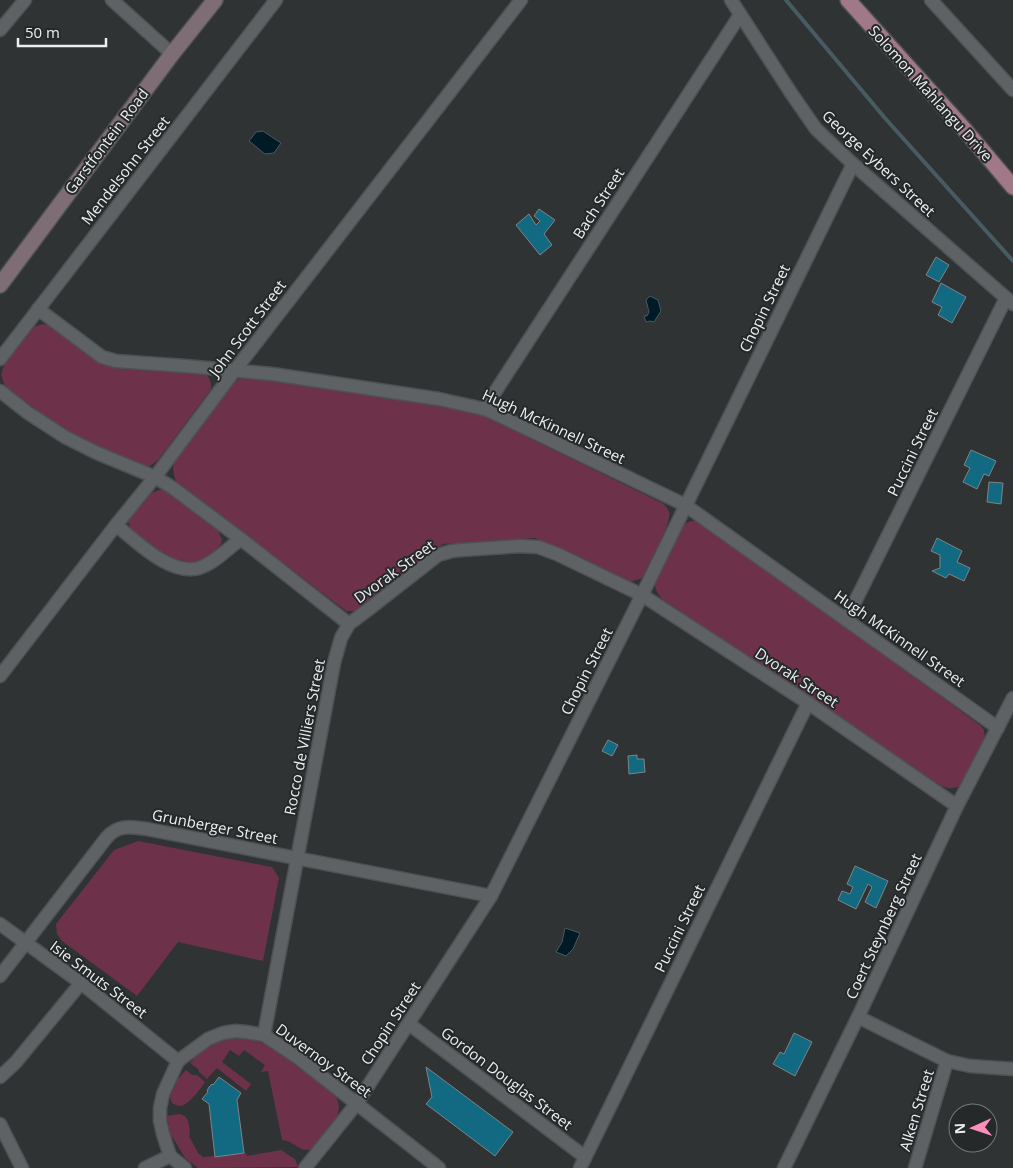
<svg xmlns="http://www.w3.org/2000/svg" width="1013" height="1168" font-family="'Open Sans',sans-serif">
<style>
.green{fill:#6d314a}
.water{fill:#001b26;stroke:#475b63}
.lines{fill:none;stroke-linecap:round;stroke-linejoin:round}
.stream{stroke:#475b63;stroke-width:4}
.building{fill:#116982;stroke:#7f8486}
.street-casing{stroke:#4e5153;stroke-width:15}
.secondary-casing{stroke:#4e5153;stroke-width:18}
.primary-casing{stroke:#4e5153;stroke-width:18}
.street{stroke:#5e6264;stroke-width:12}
.secondary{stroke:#7f6d76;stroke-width:15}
.primary{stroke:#a07888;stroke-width:15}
.labels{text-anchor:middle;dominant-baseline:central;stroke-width:4;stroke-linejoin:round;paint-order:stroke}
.street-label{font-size:15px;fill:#eceff0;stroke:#25292a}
</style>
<rect width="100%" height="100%" fill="#2f3334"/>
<g class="green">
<path d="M43,324L49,325L53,328L93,359L102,364L116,368L201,372C209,375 212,381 211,389L158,460L150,466H144L86,441L65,430L55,424L5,386L1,375L4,365L33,327Z"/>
<path d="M243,377H247L468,409L482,415L662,503C665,505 668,508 669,512C672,524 648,565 642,578L630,582L535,538L443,544L432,551L356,611H346L176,481C173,473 172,468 175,460L234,383L239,379Z"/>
<polygon points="159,490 165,490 170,493 218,530 222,540 221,544 211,556 199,562 191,562 174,559 167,556 155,549 131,529 128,522 129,519 149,494"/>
<path d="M694,521L700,522L830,614L981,726L984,730L985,740L960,786C953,789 947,789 940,785L662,599C657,593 654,588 655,579L683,525L688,522Z"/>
<polygon points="138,841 272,867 279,878 263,961 178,942 137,996 62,941 57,934 56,924 114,850"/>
<path d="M240,1038C250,1040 260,1041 269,1046C275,1050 280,1055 286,1058L336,1096C339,1103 340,1109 337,1116L312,1149C301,1154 293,1140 282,1140L268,1071L261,1072L265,1065L244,1050L239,1056L230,1050L222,1062L251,1084L246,1091L217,1068L207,1079L199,1072L198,1069L190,1063C203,1047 219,1040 240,1038Z"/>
<path d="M186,1070L192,1075H197L205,1082C201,1088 189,1105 180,1106C177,1106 174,1104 172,1103L170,1097L177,1080Z"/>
<path d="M179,1114C190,1116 189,1125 190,1135L189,1136L198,1153L203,1157L246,1153L247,1156L281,1150L295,1159L298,1167L198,1168L185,1158L170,1133L167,1116Z"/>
</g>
<g class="water">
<polygon points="263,131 281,143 274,153 265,154 249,141 256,132"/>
<polygon points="650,296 658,300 661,311 654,322 650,321 646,322 644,316 647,316 649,312 646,300"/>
<polygon points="565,928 580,933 573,949 566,956 556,952 562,942"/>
</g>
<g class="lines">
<polyline class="stream" points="786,0 884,117 1013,261"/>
</g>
<g class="building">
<polygon points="539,209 555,220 544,234 552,245 540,255 516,225 529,214 536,225 540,221 534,216"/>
<polygon points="936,257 949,265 939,282 926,275"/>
<polygon points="941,283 966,297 952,323 938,315 942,307 932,302"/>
<polygon points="971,450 996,461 989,476 984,474 977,489 963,482 970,468 964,465"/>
<polygon points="989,482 1003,483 1001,504 987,502"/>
<polygon points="937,538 962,551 957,562 970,568 964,581 949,574 946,578 932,571 940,568 940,555 931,551"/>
<polygon points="608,740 618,745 612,756 602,751"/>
<polygon points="637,755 637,759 644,759 645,772 629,774 628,756"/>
<polygon points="855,866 888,881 876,908 865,902 872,887 868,884 856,909 838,900 842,891 850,894 853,887 847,884"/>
<polygon points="794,1033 812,1042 795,1076 773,1064 780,1052 784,1054"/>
<polygon points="426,1067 513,1132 495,1156 426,1104 432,1097"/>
<polygon points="219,1077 241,1093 237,1100 244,1153 215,1157 209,1104 202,1099 208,1092 207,1091 209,1087 212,1084 213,1085"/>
</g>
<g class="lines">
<g class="street-casing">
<g id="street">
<polyline points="112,0 172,54"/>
<polyline points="731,0 791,93 816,129 853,164 1013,304"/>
<polyline points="931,0 1013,90"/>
<polyline points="0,30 25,0"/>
<polyline points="38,309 102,357 116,361 185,366 272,374 439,399 484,409 494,413 685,505 998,728"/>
<polyline points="0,359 276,0"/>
<polyline points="0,391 28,413 65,437 97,453 155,477 173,488 241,539 349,624"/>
<polyline points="484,409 740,15"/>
<path d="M116,525C136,541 170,576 199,568C215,563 228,548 241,539"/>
<polyline points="846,620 1006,298"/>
<polyline points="0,676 116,525 155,477 235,370 521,0"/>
<polyline points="0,924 81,983 178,1061"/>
<path d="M0,976L107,837C119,824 131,827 147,829L491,896"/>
<polyline points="858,1017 947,1061 970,1066 1013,1069"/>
<polyline points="409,1024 585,1157"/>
<polyline points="264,1035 334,663 341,638 349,624 369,609 438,555 452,551 461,550 520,546 538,547 557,554 642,595 808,703 957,806"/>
<polyline points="0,1077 16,1062 81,983"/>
<polyline points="0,1124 22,1168"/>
<polyline points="145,1168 170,1156"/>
<polyline points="185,1168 170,1156 163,1134 160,1121 160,1108 163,1094 178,1061 208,1039 223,1033 236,1031 246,1032 264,1035 297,1057 439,1168"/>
<polyline points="305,1168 357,1103 491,896 642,595 853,164"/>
<polyline points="580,1168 808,703"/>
<polyline points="784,1168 858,1017 957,806 1013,698"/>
<polyline points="915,1168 947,1061"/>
</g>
</g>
<g class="secondary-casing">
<polyline id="secondary" points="0,285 172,54 215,0"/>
</g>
<g class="primary-casing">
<polyline id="primary" points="848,0 965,130 1013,187"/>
</g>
<use href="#street" class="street"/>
<use href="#secondary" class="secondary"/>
<use href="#primary" class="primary"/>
</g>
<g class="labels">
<g class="street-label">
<text transform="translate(931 93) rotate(48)">Solomon Mahlangu Drive</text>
<text transform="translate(106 141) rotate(-53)">Garstfontein Road</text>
<text transform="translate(879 163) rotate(43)">George Eybers Street</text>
<text transform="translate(125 170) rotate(-52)">Mendelsohn Street</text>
<text transform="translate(598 203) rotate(-57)">Bach Street</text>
<text transform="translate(764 308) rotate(-64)">Chopin Street</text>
<text transform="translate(247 328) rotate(-53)">John Scott Street</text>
<text transform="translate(554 426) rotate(25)">Hugh McKinnell Street</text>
<text transform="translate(912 452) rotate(-64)">Puccini Street</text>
<text transform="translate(394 571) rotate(-36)">Dvorak Street</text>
<text transform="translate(900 638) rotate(35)">Hugh McKinnell Street</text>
<text transform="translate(586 671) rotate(-63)">Chopin Street</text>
<text transform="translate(797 677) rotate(33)">Dvorak Street</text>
<text transform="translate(304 737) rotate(-79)">Rocco de Villiers Street</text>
<text transform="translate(215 826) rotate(11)">Grunberger Street</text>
<text transform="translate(883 926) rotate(-65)">Coert Steynberg Street</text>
<text transform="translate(679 928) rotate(-64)">Puccini Street</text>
<text transform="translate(99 979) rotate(37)">Isie Smuts Street</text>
<text transform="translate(390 1023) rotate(-57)">Chopin Street</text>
<text transform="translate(324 1060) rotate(36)">Duvernoy Street</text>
<text transform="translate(507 1078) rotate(37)">Gordon Douglas Street</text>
<text transform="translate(916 1110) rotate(-73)">Alken Street</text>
</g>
</g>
<g transform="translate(973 1128) rotate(267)"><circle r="24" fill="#25292a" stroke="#757879"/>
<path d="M0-4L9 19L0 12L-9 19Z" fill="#fe8ebb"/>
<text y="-8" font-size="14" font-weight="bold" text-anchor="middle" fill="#eceff0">N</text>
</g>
<path d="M18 38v8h88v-8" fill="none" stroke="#eceff0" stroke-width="2.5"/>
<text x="25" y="38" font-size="15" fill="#eceff0" stroke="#25292a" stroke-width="4" paint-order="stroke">50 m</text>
</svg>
